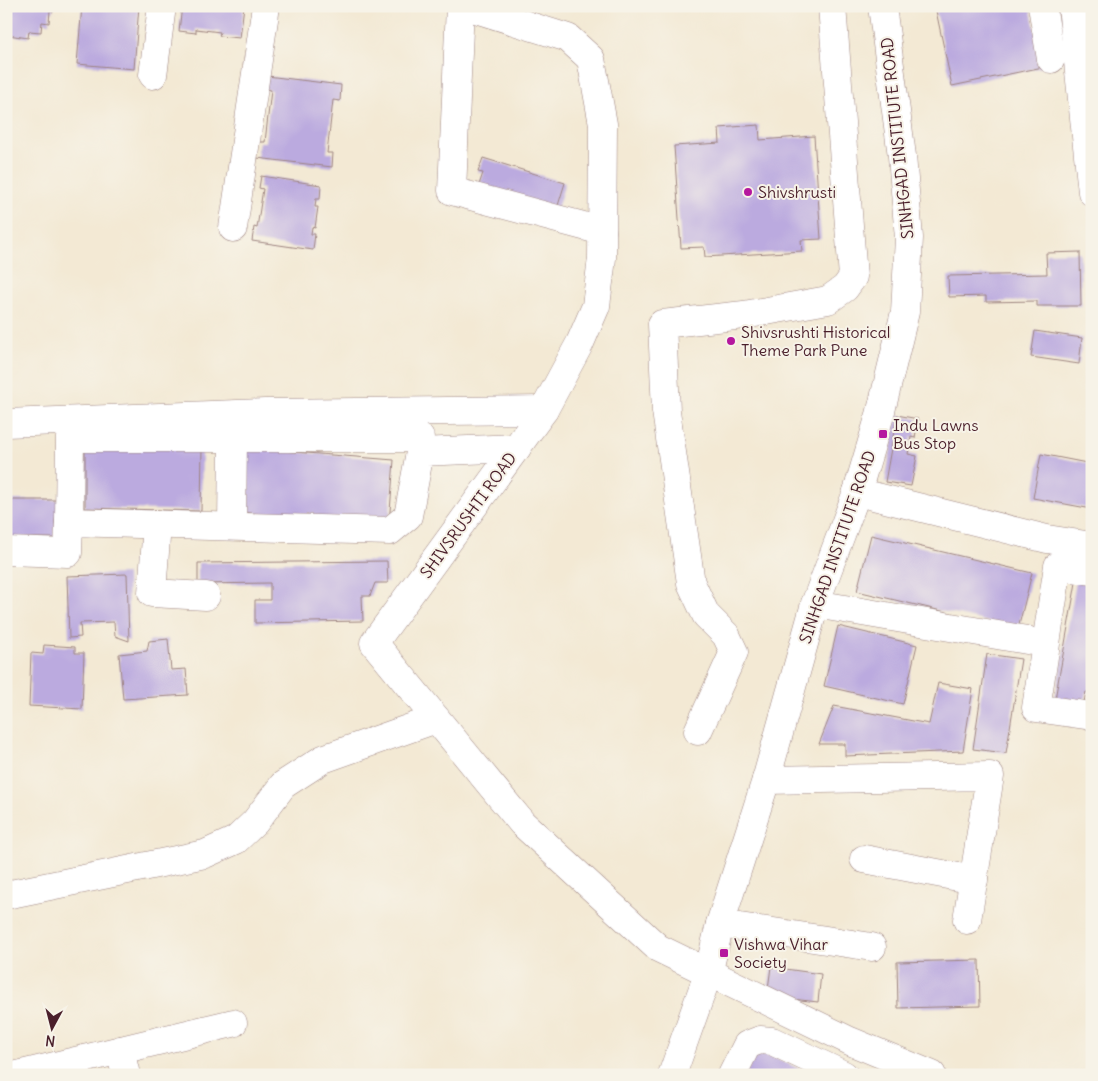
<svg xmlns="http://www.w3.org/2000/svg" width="1098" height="1081" font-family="Delius,sans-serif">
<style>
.building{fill:#bbaadf}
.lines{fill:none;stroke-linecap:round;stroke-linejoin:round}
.minor-casing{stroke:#9e8480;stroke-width:29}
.minor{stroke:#fff;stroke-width:28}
.poi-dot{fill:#b5179e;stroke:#f7f3e8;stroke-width:2}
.labels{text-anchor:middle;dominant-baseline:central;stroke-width:4;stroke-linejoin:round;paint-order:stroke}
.street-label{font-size:16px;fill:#4a1f2b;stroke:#f7f3e8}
.poi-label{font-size:16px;fill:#4a1f2b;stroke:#f7f3e8;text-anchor:start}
</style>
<rect width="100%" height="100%" fill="#f7f3e8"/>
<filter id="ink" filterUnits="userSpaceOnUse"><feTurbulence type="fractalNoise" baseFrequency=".02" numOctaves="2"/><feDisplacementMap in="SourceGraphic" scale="10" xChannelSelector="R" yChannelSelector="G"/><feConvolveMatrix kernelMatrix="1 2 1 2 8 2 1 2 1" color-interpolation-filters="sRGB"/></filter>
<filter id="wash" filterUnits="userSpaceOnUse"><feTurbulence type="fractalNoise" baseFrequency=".0096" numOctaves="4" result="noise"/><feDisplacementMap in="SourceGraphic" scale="20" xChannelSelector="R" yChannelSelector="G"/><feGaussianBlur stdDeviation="1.12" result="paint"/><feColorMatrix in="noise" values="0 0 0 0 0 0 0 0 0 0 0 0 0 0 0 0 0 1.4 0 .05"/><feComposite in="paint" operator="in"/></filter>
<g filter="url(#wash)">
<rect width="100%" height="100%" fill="#f3e9d4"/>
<g id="blocks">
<g class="building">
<polygon points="6,6 54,6 53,12 50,11 49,23 42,22 41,32 29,31 28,38 8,35 10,28 6,28"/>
<polygon points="82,6 139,6 134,69 77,64"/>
<polygon points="182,6 244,6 240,38 219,36 220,32 196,29 196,33 179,31"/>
<polygon points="935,6 1030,6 1043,67 952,86"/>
<polygon points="267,76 341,85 340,101 333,100 327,153 333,153 332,167 257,158 259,142 265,142 271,90 265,89"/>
<polygon points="759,125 760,140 814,136 821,239 801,240 802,251 705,257 704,247 681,248 674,146 720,143 719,128"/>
<polygon points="483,158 565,183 555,215 477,191 483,173 478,172"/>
<polygon points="261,176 321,185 320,199 316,199 315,207 318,207 315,228 312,227 311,234 315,234 313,250 252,241 254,227 257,228 263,189 259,188"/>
<polygon points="1080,252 1081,306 1037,306 1037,301 986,302 986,296 949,297 948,276 1047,274 1046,253"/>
<polygon points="1035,331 1082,338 1079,364 1031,357"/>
<polygon points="897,415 918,419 915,438 911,437 908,454 917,456 911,486 885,482"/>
<polygon points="85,445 202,447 201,511 85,508"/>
<polygon points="244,448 394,460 389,524 238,512"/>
<polygon points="1041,454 1092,464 1092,509 1033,498"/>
<rect x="6" y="500" width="52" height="38"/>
<polygon points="871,535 1032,573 1018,629 857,591"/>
<polygon points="387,561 388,583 375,583 370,596 362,596 363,621 255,623 255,600 270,600 270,583 198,584 198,563"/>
<polygon points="127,574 129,641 115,636 114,622 80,623 81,637 69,638 67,576"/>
<polygon points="1077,577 1092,580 1092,693 1086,692 1084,703 1055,699"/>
<polygon points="838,626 917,645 903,704 824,686"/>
<polygon points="168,639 171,670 186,669 188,695 123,699 119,654 147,651 149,641"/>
<polygon points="44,645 75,647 75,653 84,653 82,709 29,706 31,653 43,654"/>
<polygon points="987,654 1021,659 1006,753 973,749"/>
<polygon points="938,683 973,689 963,751 845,756 845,744 819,744 834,706 929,724"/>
<polygon points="979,960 980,1006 898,1008 897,962"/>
<polygon points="771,967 821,974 818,1002 767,996"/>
<polygon points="757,1049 808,1073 807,1075 745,1075"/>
</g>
</g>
</g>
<g filter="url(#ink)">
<use href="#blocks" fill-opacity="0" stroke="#9e8480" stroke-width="1"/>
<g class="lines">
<g class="minor-casing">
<g id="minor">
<polyline points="460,6 452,191 602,231"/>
<polyline points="466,6 568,38 591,59 603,124 602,258 596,306 580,343 544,410 374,643 522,823 658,948 850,1041 932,1075"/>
<polyline points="1042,6 1051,59"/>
<polyline points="1072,6 1092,192"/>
<polyline points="153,75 162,6"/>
<polyline points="233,228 266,6"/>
<polyline points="6,423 265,413 544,410"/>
<polyline points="73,438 420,438 420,452"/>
<polyline points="857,492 1047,539 1092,546"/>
<polyline points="69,522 70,438"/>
<polyline points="157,524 152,593 206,596"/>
<polyline points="232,526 233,438"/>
<polyline points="6,551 68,553 69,522 390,531 408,516 420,452 517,448"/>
<polyline points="1092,571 1058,566 1036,708 1092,716"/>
<polyline points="815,604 1027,640"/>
<polyline points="698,731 734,652 726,635 706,615 691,583 666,411 662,324 744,315 828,300 845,288 853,277 832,6"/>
<polyline points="766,780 990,776 967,920"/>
<polyline points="864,859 974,880"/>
<polyline points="6,895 205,854 236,840 255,822 283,785 323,759 436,719"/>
<polyline points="720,924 872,947"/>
<polyline points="120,1050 126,1075"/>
<polyline points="17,1075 233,1023"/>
<polyline points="672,1075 708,974 720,924 766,780 815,604 857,492 880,415 905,312 909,238 902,156 882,6"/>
<polyline points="732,1075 747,1045 760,1040 772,1041 844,1075"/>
</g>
</g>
<use href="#minor" class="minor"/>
</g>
</g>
<g class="poi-dot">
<circle cx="748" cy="192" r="5"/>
<circle cx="731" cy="341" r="5"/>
<rect x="878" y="429" width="10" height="10" rx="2.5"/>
<rect x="719" y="948" width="10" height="10" rx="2.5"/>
</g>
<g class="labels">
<g class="street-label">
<text transform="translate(897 138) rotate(-96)">SINHGAD INSTITUTE ROAD</text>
<text transform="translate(468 515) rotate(-54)">SHIVSRUSHTI ROAD</text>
<text transform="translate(837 547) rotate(-71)">SINHGAD INSTITUTE ROAD</text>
</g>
<g class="poi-label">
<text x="758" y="192">Shivshrusti</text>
<text x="741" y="332">Shivsrushti Historical<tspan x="741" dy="18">Theme Park Pune</tspan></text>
<text x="893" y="425">Indu Lawns<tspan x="893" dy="18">Bus Stop</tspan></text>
<text x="734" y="944">Vishwa Vihar<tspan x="734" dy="18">Society</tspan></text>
</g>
</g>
<rect width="1098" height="1081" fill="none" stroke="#f7f3e8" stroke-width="25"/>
<g transform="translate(52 1028) rotate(187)" stroke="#f7f3e8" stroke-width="4" paint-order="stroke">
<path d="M0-4L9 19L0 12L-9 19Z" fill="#4a1f2b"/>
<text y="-8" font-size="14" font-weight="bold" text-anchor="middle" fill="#4a1f2b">N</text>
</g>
</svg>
